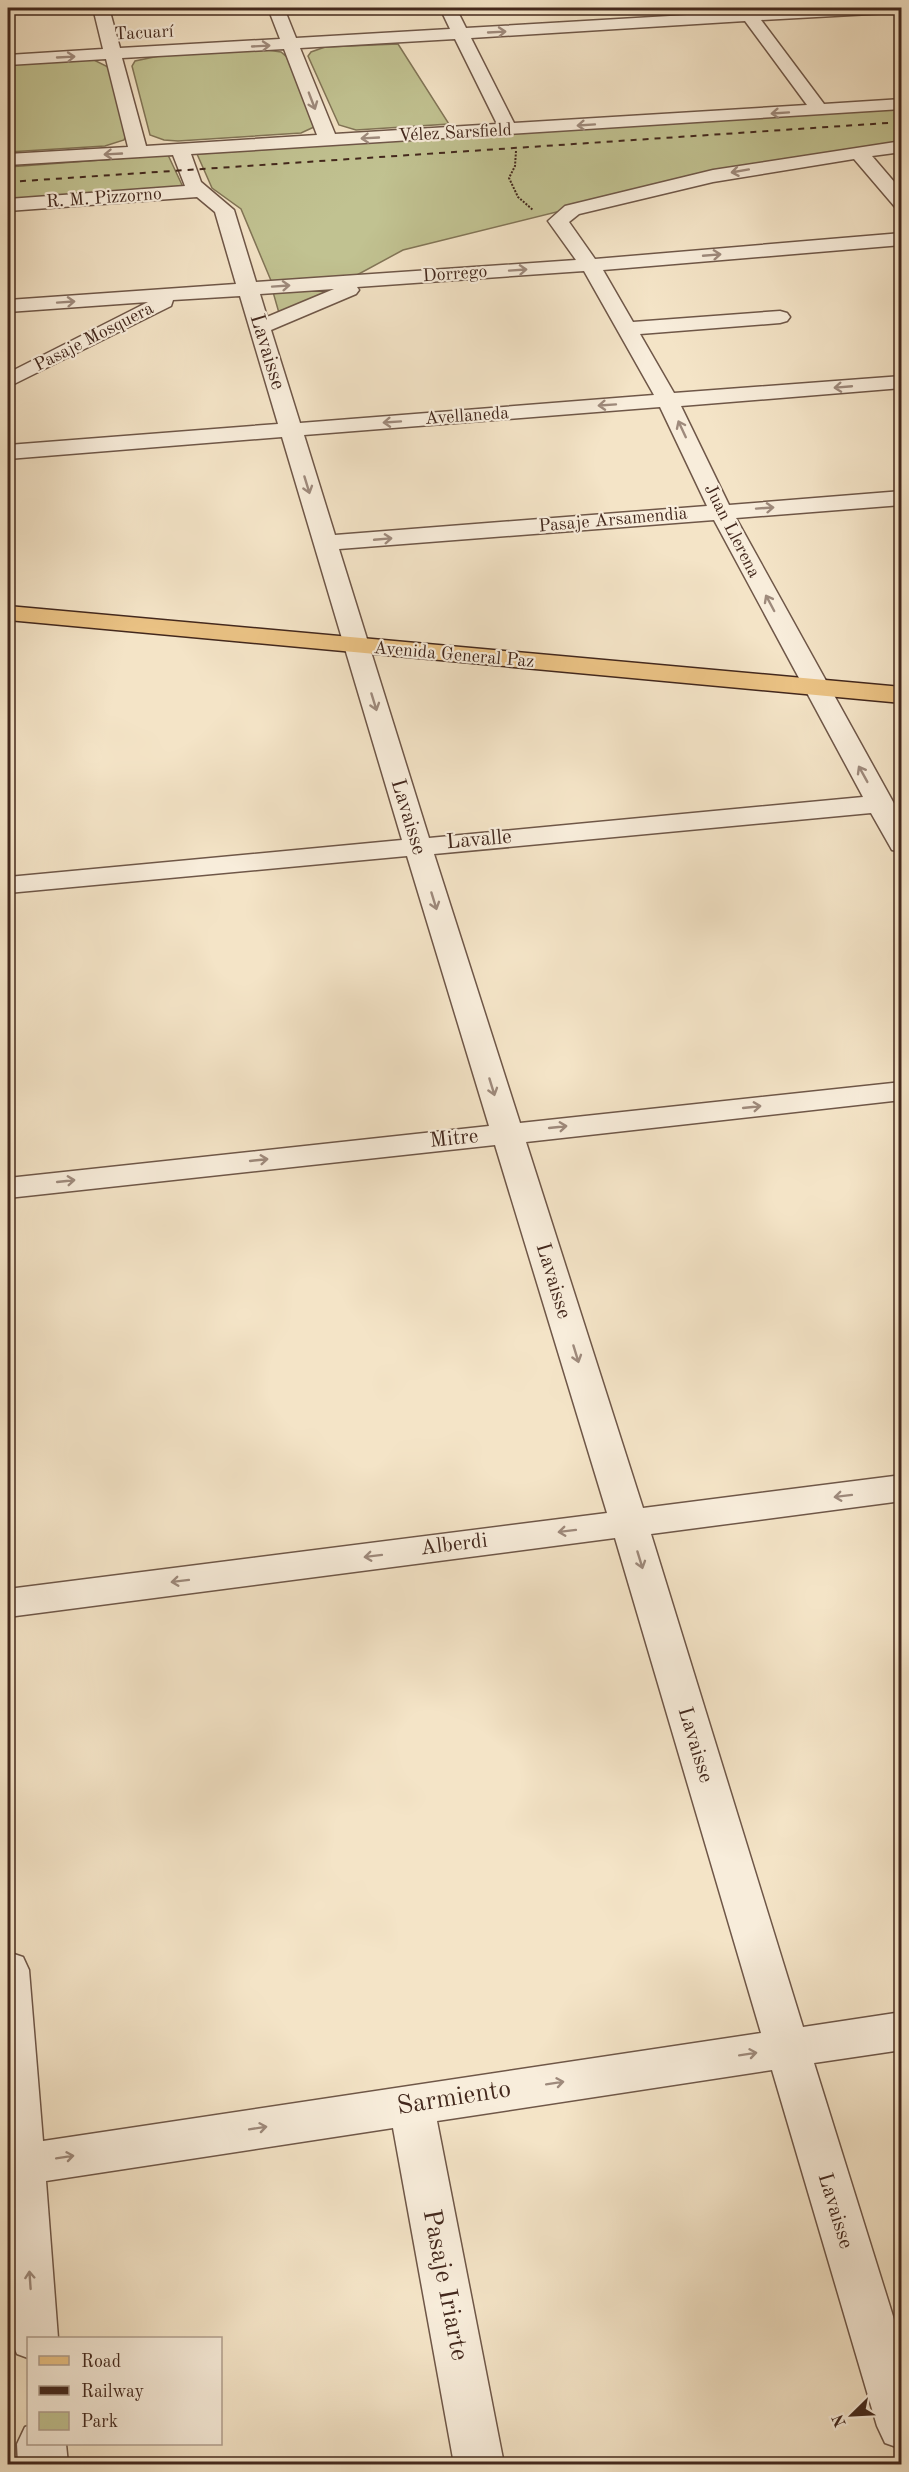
<svg xmlns="http://www.w3.org/2000/svg" width="909" height="2472" font-family="'Old Standard TT',serif">
<style>
.green{fill:#c1c291;stroke:#827557;stroke-width:1.5}
.lines{fill:none;stroke-linecap:round;stroke-linejoin:round}
.minor-casing{stroke:#6f5748;stroke-width:3}
.major-casing{stroke:#43281d;stroke-width:3}
.path{stroke:#43281d;stroke-width:2;stroke-dasharray:2 1.5;stroke-linecap:butt}
.minor{fill:#f8eddb;fill-rule:evenodd}
.major{fill:#eac284;fill-rule:evenodd}
.rail{stroke:#43281d;stroke-width:2;stroke-dasharray:6 6;stroke-linecap:butt}
.oneway{stroke:#9e8a7c}
.labels{text-anchor:middle;dominant-baseline:central;stroke-width:4.5;stroke-linejoin:round;paint-order:stroke}
.far-street-label{font-size:18px;fill:#43281d;stroke:#f8eddb}
.street-label{font-size:21px;fill:#43281d;stroke:#f8eddb}
.near-street-label{font-size:26px;fill:#43281d;stroke:#f8eddb}
</style>
<rect width="100%" height="100%" fill="#f4e4c7"/>
<filter id="stains"><feTurbulence type="fractalNoise" baseFrequency=".00333" numOctaves="4"/><feColorMatrix values="0 0 0 0 .2 0 0 0 0 .09 0 0 0 0 .02 0 0 0 .5 -.17"/></filter>
<radialGradient id="worn" r=".72"><stop offset=".6" stop-color="#630" stop-opacity="0"/><stop offset="1" stop-color="#630" stop-opacity=".3"/></radialGradient>
<g class="green">
<polygon points="398,44 449,124 356,130 339,125 308,56 311,52 325,47"/>
<polygon points="267,50 281,52 288,58 314,127 301,133 178,141 164,140 150,135 132,66 135,61 159,56"/>
<polygon points="76,60 94,60 108,67 126,135 124,140 105,146 8,152 8,64"/>
<polygon points="901,107 901,144 722,171 403,250 357,275 272,283 241,209 212,188 197,154"/>
<polygon points="168,155 183,187 8,200 8,167"/>
<polygon points="338,288 279,313 273,292"/>
</g>
<g class="lines">
<g class="minor-casing">
<g id="minor">
<path d="M93,8H109L120,48L280,39L268,8H284L296,38L450,29L440,8H456L466,28L738,12L735,8H751L754,11L814,8H897L889,13L761,20L824,104L902,99V109L191,154L201,182L234,210L256,282L576,260L548,221L565,206L713,170L902,141V152L872,156L902,191V209L895,207L854,159L713,182L579,214L569,222L595,259L902,233V245L603,270L633,322L780,311L787,313L790,317L787,321L780,323L640,334L674,393L902,376V388L681,406L729,505L902,491V505L736,518L902,818V852L892,850L871,813L434,854L520,1123L902,1082V1100L526,1142L643,1508L902,1475V1501L651,1534L803,2027L902,2012V2050L814,2063L902,2345V2449L885,2443L877,2426L772,2070L437,2121L504,2464H454L393,2128L46,2181L58,2338H28V2358L17,2354L10,2338L8,2299V1952L23,1957L29,1970L43,2141L761,2033L615,1538L8,1617V1589L607,1513L495,1145L8,1198V1178L489,1126L407,856L8,893V877L402,840L282,437L8,459V445L278,424L240,296L173,300L171,306L8,387V373L148,302L8,312V300L236,284L215,212L197,197L8,211V199L185,186L173,155L8,165V154L128,147L106,59L8,65V55L103,49ZM745,21L807,105L514,123L471,38ZM455,39L497,124L335,134L300,48ZM284,49L317,135L146,146L122,58ZM584,271L654,395L300,423L271,330L356,294L359,290L357,287ZM334,289L267,317L260,294ZM660,407L707,506L335,535L304,435ZM714,520L863,797L429,838L339,549Z"/>
<polygon points="28,2426 28,2444 66,2444 68,2464 18,2464 17,2444 25,2427"/>
</g>
</g>
<g class="major-casing">
<polygon id="major" points="8,606 902,687 902,703 8,620"/>
</g>
<polyline class="path" points="516,151 515,166 509,178 518,197 533,210"/>
<use href="#minor" class="minor"/>
<use href="#major" class="major"/>
<polyline class="rail" points="8,182 902,122"/>
</g>
<defs><path id="oneway-shaft" d="M-6 0H5M1.5-3L5.5 0L1.5 3" fill="none" stroke-width="1.6" stroke-linecap="round" stroke-linejoin="round" transform="scale(1.5)"/></defs>
<g class="oneway">
<use href="#oneway-shaft" transform="translate(497 32) rotate(-3)"/>
<use href="#oneway-shaft" transform="translate(261 46) rotate(-3)"/>
<use href="#oneway-shaft" transform="translate(66 57) rotate(-3)"/>
<use href="#oneway-shaft" transform="translate(312 101) rotate(69)"/>
<use href="#oneway-shaft" transform="translate(780 113) rotate(176)"/>
<use href="#oneway-shaft" transform="translate(586 125) rotate(176)"/>
<use href="#oneway-shaft" transform="translate(370 138) rotate(177)"/>
<use href="#oneway-shaft" transform="translate(113 154) rotate(177)"/>
<use href="#oneway-shaft" transform="translate(740 171) rotate(170)"/>
<use href="#oneway-shaft" transform="translate(712 255) rotate(-5)"/>
<use href="#oneway-shaft" transform="translate(518 270) rotate(-4)"/>
<use href="#oneway-shaft" transform="translate(281 286) rotate(-4)"/>
<use href="#oneway-shaft" transform="translate(66 302) rotate(-4)"/>
<use href="#oneway-shaft" transform="translate(843 387) rotate(175)"/>
<use href="#oneway-shaft" transform="translate(607 405) rotate(176)"/>
<use href="#oneway-shaft" transform="translate(392 422) rotate(176)"/>
<use href="#oneway-shaft" transform="translate(682 429) rotate(-115)"/>
<use href="#oneway-shaft" transform="translate(307 485) rotate(73)"/>
<use href="#oneway-shaft" transform="translate(765 508) rotate(-4)"/>
<use href="#oneway-shaft" transform="translate(383 539) rotate(-5)"/>
<use href="#oneway-shaft" transform="translate(770 603) rotate(-118)"/>
<use href="#oneway-shaft" transform="translate(374 702) rotate(73)"/>
<use href="#oneway-shaft" transform="translate(863 774) rotate(-119)"/>
<use href="#oneway-shaft" transform="translate(434 901) rotate(73)"/>
<use href="#oneway-shaft" transform="translate(492 1087) rotate(73)"/>
<use href="#oneway-shaft" transform="translate(752 1107) rotate(-6)"/>
<use href="#oneway-shaft" transform="translate(558 1127) rotate(-6)"/>
<use href="#oneway-shaft" transform="translate(259 1160) rotate(-6)"/>
<use href="#oneway-shaft" transform="translate(66 1181) rotate(-6)"/>
<use href="#oneway-shaft" transform="translate(576 1354) rotate(73)"/>
<use href="#oneway-shaft" transform="translate(843 1496) rotate(173)"/>
<use href="#oneway-shaft" transform="translate(567 1531) rotate(173)"/>
<use href="#oneway-shaft" transform="translate(373 1556) rotate(173)"/>
<use href="#oneway-shaft" transform="translate(640 1560) rotate(73)"/>
<use href="#oneway-shaft" transform="translate(180 1581) rotate(173)"/>
<use href="#oneway-shaft" transform="translate(748 2054) rotate(-9)"/>
<use href="#oneway-shaft" transform="translate(555 2083) rotate(-9)"/>
<use href="#oneway-shaft" transform="translate(258 2128) rotate(-9)"/>
<use href="#oneway-shaft" transform="translate(65 2157) rotate(-9)"/>
<use href="#oneway-shaft" transform="translate(30 2280) rotate(-94)"/>
</g>
<g class="labels">
<g class="far-street-label">
<text transform="translate(144 33) rotate(-3)">Tacuarí</text>
<text transform="translate(455 133) rotate(-3)">Vélez Sarsfield</text>
<text transform="translate(104 198) rotate(-4)">R. M. Pizzorno</text>
<text transform="translate(455 274) rotate(-4)">Dorrego</text>
<text transform="translate(94 337) rotate(-27)">Pasaje Mosquera</text>
<text transform="translate(467 416) rotate(-4)">Avellaneda</text>
<text transform="translate(613 520) rotate(-5)">Pasaje Arsamendia</text>
<text transform="translate(732 531) rotate(63)">Juan Llerena</text>
<text transform="translate(454 655) rotate(5)">Avenida General Paz</text>
</g>
<g class="street-label">
<text transform="translate(267 352) rotate(73)">Lavaisse</text>
<text transform="translate(408 817) rotate(73)">Lavaisse</text>
<text transform="translate(479 840) rotate(-5)">Lavalle</text>
<text transform="translate(454 1139) rotate(-6)">Mitre</text>
<text transform="translate(553 1281) rotate(73)">Lavaisse</text>
<text transform="translate(454 1545) rotate(-7)">Alberdi</text>
<text transform="translate(695 1745) rotate(73)">Lavaisse</text>
<text transform="translate(835 2211) rotate(73)">Lavaisse</text>
</g>
<g class="near-street-label">
<text transform="translate(454 2098) rotate(-9)">Sarmiento</text>
<text transform="translate(445 2285) rotate(79)">Pasaje Iriarte</text>
</g>
</g>
<rect width="909" height="2472" fill="none" stroke="#f4e4c7" stroke-width="30"/>
<rect x="9" y="9" width="891" height="2454" fill="none" stroke="#43281d" stroke-width="3"/>
<rect x="15" y="15" width="879" height="2442" fill="none" stroke="#43281d" stroke-width="1.5"/>
<rect x="27" y="2337" width="195" height="108" fill="#f8eddb" stroke="#b09e8f" stroke-width="1.5"/>
<rect x="39" y="2356" width="30" height="9" fill="#eac284" stroke="#b09e8f" stroke-width="1.5"/>
<text x="81" y="2367" font-size="18" fill="#43281d">Road</text>
<rect x="39" y="2386" width="30" height="9" fill="#43281d" stroke="#b09e8f" stroke-width="1.5"/>
<text x="81" y="2397" font-size="18" fill="#43281d">Railway</text>
<rect x="39" y="2412" width="30" height="18" fill="#c1c291" stroke="#b09e8f" stroke-width="1.5"/>
<text x="81" y="2427" font-size="18" fill="#43281d">Park</text>
<g transform="translate(852 2415) rotate(246)" stroke="#f8eddb" stroke-width="4.5" paint-order="stroke">
<path d="M0-4.5L10 22L0 15L-10 22Z" fill="#43281d"/>
<text y="-9" font-size="16" font-weight="bold" text-anchor="middle" fill="#43281d">N</text>
</g>
<rect width="100%" height="100%" filter="url(#stains)"/>
<rect width="100%" height="100%" fill="url(#worn)"/>
</svg>
